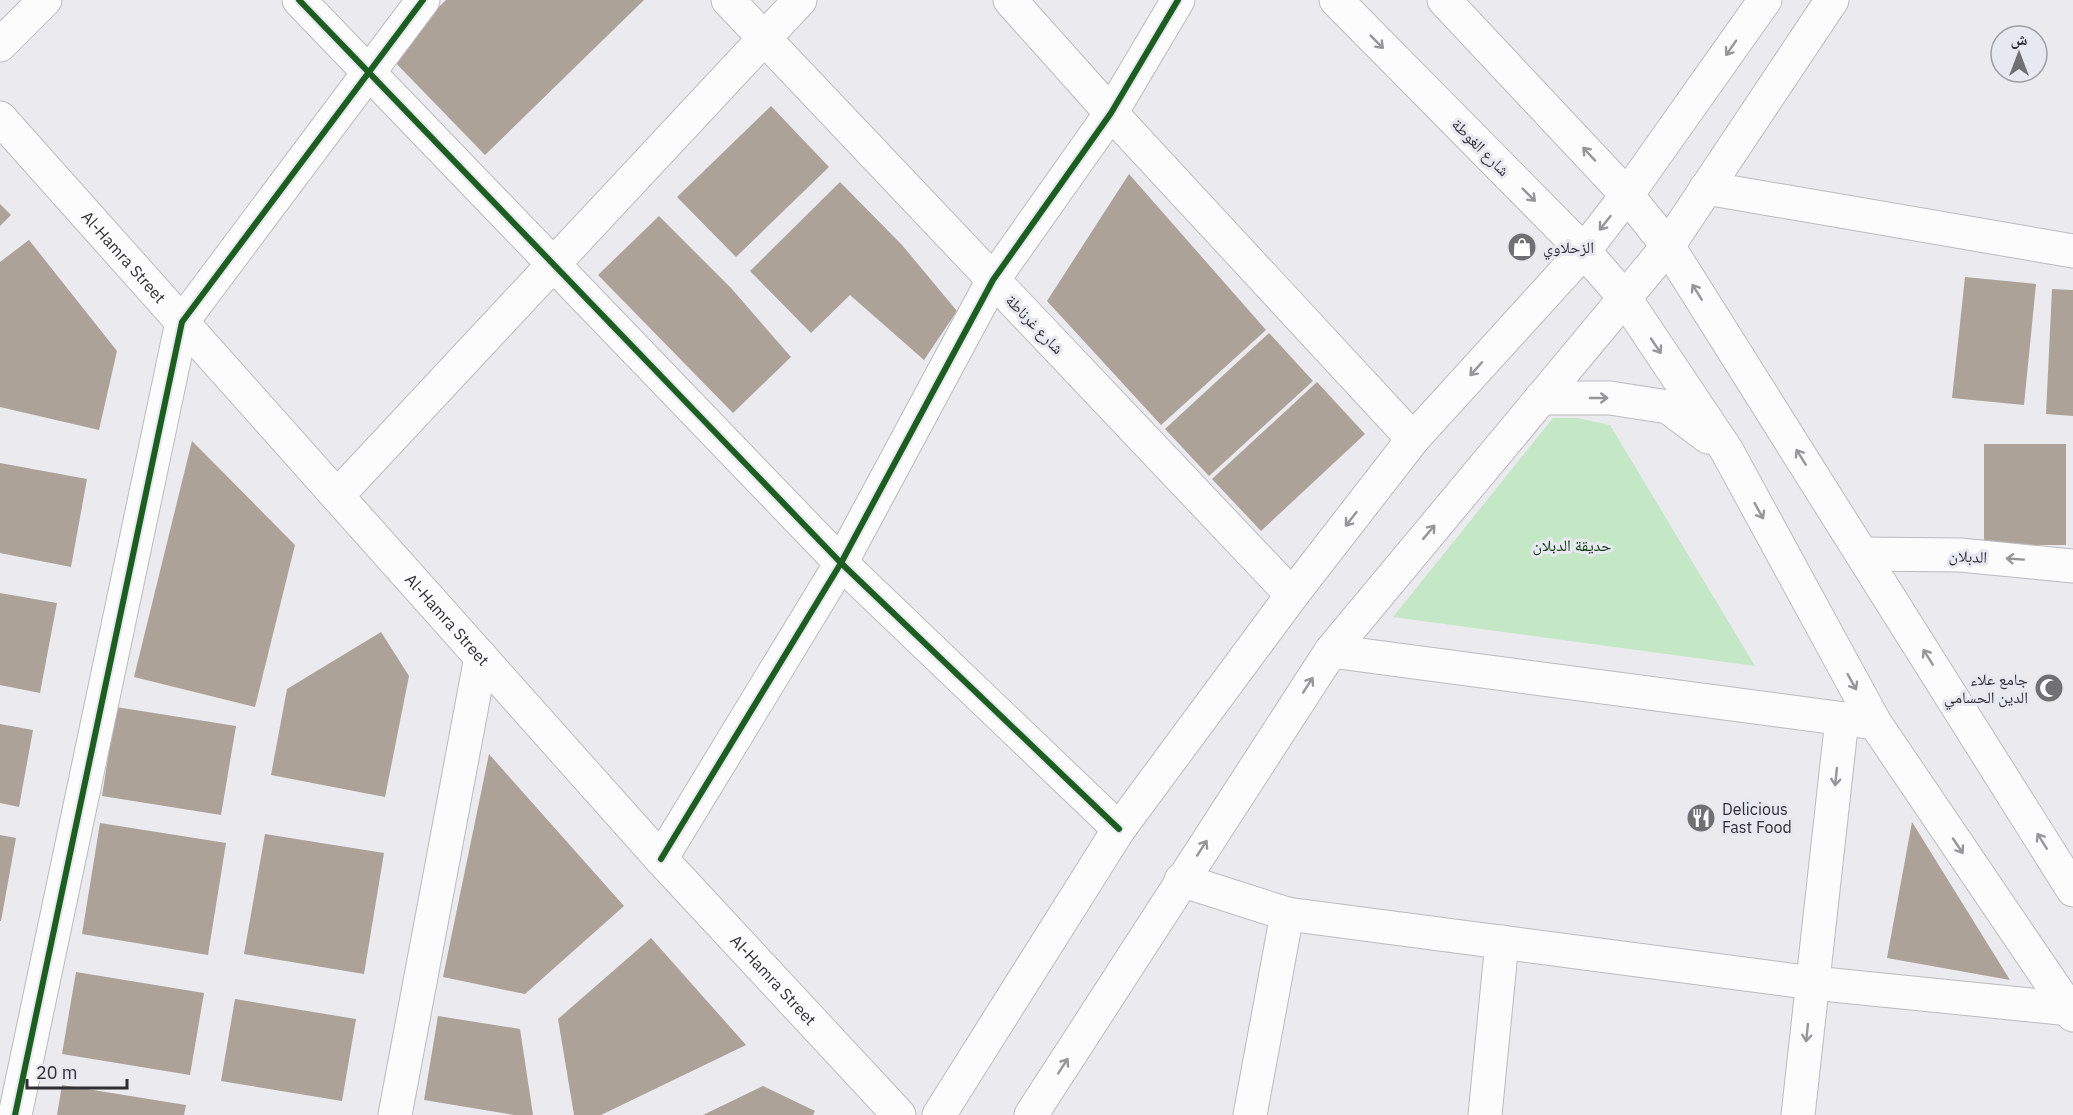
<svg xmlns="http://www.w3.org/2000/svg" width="2073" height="1115" font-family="'IBM Plex Sans','Noto Naskh Arabic',sans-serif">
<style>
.green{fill:#c4e8c5}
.building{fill:#aca298}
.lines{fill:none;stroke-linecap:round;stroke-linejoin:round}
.minor-casing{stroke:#bbbbbf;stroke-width:35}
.major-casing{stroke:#bbbbbf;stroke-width:35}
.minor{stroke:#fcfcfd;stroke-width:33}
.major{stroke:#fcfcfd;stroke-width:33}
.cycleway-casing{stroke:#e8e8f1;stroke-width:10}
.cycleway{stroke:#1b5e20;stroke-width:6}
.oneway{stroke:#969598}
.labels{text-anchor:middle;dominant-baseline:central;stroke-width:6;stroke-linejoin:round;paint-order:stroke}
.street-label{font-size:16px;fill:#2f2e32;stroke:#e8e8f1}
.poi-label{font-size:16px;fill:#2f2e32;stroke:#e8e8f1;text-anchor:start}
.park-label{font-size:16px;fill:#053907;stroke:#e8e8f1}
</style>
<rect width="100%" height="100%" fill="#eaeaef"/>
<polygon class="green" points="1553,418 1578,418 1610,425 1755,666 1393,617"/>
<g class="building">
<polygon points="446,0 644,0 485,155 389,56"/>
<polygon points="771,106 829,167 736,257 677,197"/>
<polygon points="1129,174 1266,330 1161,425 1047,301"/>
<polygon points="840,182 902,245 957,311 924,360 850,295 811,333 750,271"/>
<polygon points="0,204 11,215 0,226"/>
<polygon points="659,216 731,288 791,357 733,413 598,275"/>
<polygon points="29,240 117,351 99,430 0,407 0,262"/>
<polygon points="1965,277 2036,284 2024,405 1952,398"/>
<polygon points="2052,289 2073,290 2073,416 2046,414"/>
<polygon points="1269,333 1313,381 1209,476 1165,429"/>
<polygon points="1317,382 1365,434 1261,531 1212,479"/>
<polygon points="192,441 295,545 255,707 134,677"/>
<rect x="1984" y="444" width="82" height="101"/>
<polygon points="0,463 87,479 71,567 0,553"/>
<polygon points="0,593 57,603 40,693 0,685"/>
<polygon points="381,632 409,676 385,797 271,775 287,689"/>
<polygon points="116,707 236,726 221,815 102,796"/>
<polygon points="0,724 33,730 19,807 0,803"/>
<polygon points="489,754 624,906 525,994 443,977"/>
<polygon points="1912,822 2010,980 1887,958"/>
<polygon points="100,823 226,843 208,955 82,934"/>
<polygon points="265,834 384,853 364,974 244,954"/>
<polygon points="0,835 16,838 1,921 0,921"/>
<polygon points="651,938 746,1045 601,1115 574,1115 558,1019"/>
<polygon points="76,972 204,993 190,1075 62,1054"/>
<polygon points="235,999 356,1019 342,1101 221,1081"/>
<polygon points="438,1016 520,1029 533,1115 514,1115 424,1100"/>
<polygon points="62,1085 186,1105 184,1115 57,1115"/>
<polygon points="763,1086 815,1111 813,1115 703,1115"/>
</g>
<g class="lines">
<g class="minor-casing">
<g id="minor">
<polyline points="299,0 841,563 1119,829"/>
<polyline points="728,0 1292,595"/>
<polyline points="1010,0 1111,113 1413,439"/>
<polyline points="0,45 45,0"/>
<polyline points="1706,188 2073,251"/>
<polyline points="337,496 800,0"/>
<polyline points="1863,554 1960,555 2073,566"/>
<polyline points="1331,651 1875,723"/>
<polyline points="661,859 841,563 993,280 1111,113 1178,0"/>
<polyline points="1181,880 1287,914 1813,983 2070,1009"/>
<polyline points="15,1115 182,322 423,0"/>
<polyline points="395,1115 481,657"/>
<polyline points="1250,1115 1287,914"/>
<polyline points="1485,1115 1502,942"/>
<polyline points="1798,1115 1842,719"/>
</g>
</g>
<g class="major-casing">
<g id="major">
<polyline points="1336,0 1584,251 1624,297 1727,451 1875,723 2073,1015"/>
<polyline points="1444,0 1627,195 1668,246 2073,890"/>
<path id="s1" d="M0,118L661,859L899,1115"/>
<polyline points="1541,398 1610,398 1668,407 1708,437"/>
<polyline points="939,1115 1119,829 1292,595 1413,439 1584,251 1627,195 1765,0"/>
<polyline points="1031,1115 1331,651 1668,246 1832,0"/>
</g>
</g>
<use href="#minor" class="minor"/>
<use href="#major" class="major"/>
<g class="cycleway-casing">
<g id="cycleway">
<polyline points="299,0 841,563 1119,829"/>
<polyline points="661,859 841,563 993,280 1111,113 1178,0"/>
<polyline points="15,1115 182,322 423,0"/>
</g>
</g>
<use href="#cycleway" class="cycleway"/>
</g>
<defs><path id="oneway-shaft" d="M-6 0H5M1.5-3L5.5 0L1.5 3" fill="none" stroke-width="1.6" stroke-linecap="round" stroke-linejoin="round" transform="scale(1.5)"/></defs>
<g class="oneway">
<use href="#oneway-shaft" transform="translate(1377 42) rotate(45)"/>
<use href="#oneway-shaft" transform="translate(1731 48) rotate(125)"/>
<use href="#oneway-shaft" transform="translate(1589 154) rotate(-133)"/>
<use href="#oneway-shaft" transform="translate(1529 195) rotate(45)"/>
<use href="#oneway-shaft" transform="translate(1605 223) rotate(128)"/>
<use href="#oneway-shaft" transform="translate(1697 292) rotate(-122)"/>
<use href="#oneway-shaft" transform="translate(1656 346) rotate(56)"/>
<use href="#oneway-shaft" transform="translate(1476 369) rotate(132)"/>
<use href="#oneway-shaft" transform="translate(1599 398)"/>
<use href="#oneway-shaft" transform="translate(1801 457) rotate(-122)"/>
<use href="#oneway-shaft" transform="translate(1759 511) rotate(61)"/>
<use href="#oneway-shaft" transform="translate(1351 519) rotate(128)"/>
<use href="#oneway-shaft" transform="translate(1429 532) rotate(-50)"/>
<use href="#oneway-shaft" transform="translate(2015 559) rotate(-176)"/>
<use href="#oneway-shaft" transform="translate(1928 657) rotate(-122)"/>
<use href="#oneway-shaft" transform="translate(1852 682) rotate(61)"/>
<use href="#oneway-shaft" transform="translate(1308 685) rotate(-57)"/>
<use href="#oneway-shaft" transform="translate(1836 777) rotate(96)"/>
<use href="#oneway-shaft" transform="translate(2042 841) rotate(-122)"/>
<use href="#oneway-shaft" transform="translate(1958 846) rotate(56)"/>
<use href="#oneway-shaft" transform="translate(1202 848) rotate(-57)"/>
<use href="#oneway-shaft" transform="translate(1807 1033) rotate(96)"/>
<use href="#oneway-shaft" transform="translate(1063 1066) rotate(-57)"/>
</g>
<defs>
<g id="shop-disc" transform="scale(1.5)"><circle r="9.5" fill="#707074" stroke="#e8e8f1"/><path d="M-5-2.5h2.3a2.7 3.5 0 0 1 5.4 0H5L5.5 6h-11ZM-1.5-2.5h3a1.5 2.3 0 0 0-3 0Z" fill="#fff"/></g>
<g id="mosque-disc" transform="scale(1.5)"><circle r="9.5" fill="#707074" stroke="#e8e8f1"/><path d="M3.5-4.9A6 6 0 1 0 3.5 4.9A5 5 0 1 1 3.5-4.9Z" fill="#fff"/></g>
<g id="restaurant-disc" transform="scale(1.5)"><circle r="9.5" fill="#707074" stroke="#e8e8f1"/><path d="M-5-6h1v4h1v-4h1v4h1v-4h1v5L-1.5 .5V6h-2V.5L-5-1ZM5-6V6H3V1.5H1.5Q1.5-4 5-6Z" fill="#fff"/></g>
</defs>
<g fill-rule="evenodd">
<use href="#shop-disc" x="1522" y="247"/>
<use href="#mosque-disc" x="2049" y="688"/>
<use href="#restaurant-disc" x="1701" y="818"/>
</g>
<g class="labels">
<g class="street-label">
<text transform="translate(1481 147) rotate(45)">شارع الغوطة</text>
<text stroke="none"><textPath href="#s1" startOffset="186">Al-Hamra Street</textPath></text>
<text transform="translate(1035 324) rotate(46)">شارع غرناطة</text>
<text transform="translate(1968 556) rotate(3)">الدبلان</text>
<text stroke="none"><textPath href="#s1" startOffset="672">Al-Hamra Street</textPath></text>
<text stroke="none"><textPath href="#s1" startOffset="1158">Al-Hamra Street</textPath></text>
</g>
<g class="poi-label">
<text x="1543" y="247">الزحلاوي</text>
<text x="2028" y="679" text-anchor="end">جامع علاء<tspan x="2028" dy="18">الدين الحسامي</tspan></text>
<text x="1722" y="809">Delicious<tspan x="1722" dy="18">Fast Food</tspan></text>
</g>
<g class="park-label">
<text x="1572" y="545">حديقة الدبلان</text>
</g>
</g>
<g transform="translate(2019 54)"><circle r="28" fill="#e8e8f1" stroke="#9e9ea5" stroke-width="1.5"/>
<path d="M0-4.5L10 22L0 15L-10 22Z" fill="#707074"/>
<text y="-9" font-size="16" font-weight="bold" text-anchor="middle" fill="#2f2e32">ش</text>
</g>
<path d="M27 1079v9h100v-9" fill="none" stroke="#2f2e32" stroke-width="3"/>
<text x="36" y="1079" font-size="18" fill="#2f2e32" stroke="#e8e8f1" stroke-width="4.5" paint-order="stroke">20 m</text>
</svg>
